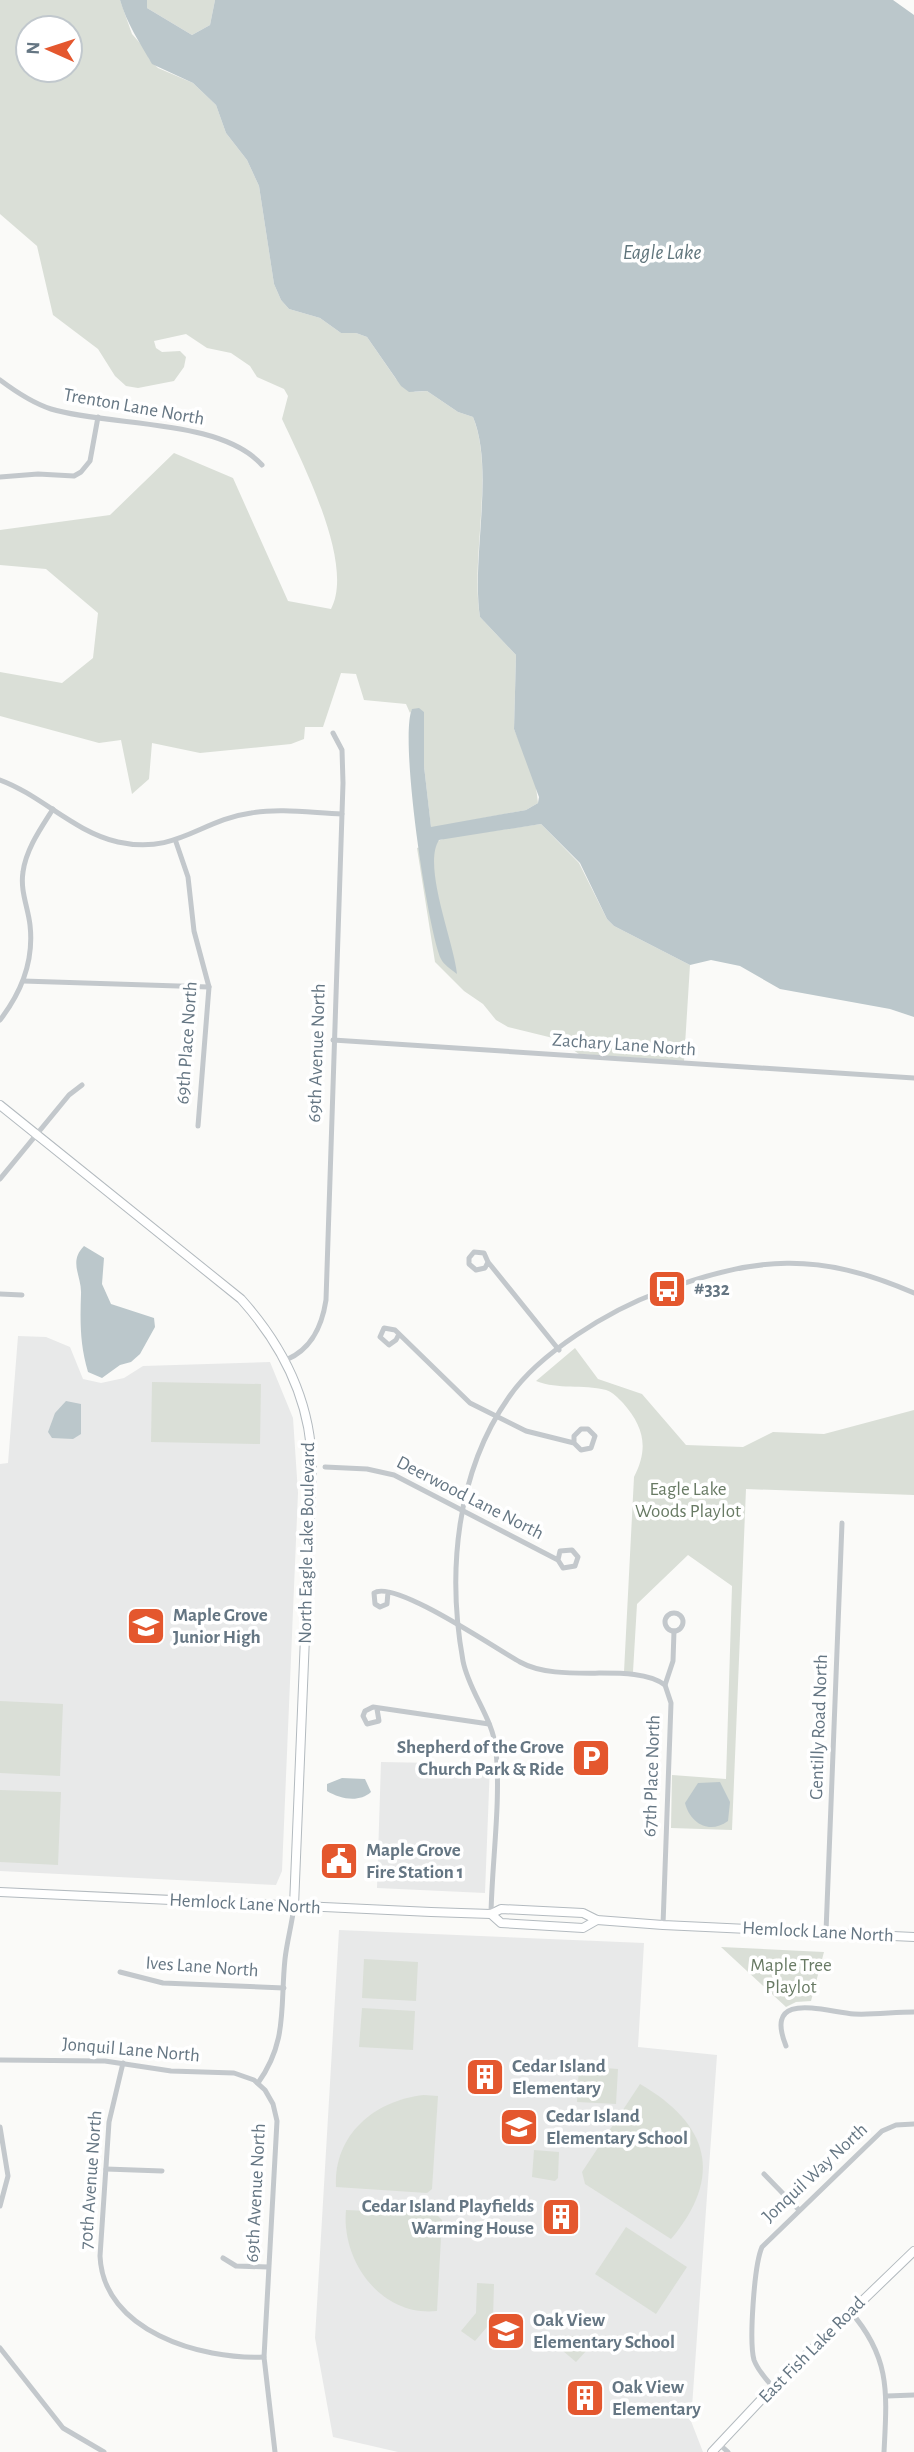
<svg xmlns="http://www.w3.org/2000/svg" width="914" height="2452" font-family="'Alegreya Sans',sans-serif">
<style>
.built{fill:#e8e9e9}
.green{fill:#dadfd7;fill-rule:evenodd}
.water{fill:#bbc7cb}
.lines{fill:none;stroke-linecap:round;stroke-linejoin:round}
.secondary-casing{stroke:#b3babf;stroke-width:10}
.street{stroke:#c3c8cc;stroke-width:5}
.secondary{stroke:#fff;stroke-width:8}
.labels{text-anchor:middle;dominant-baseline:central;stroke-width:7;stroke-linejoin:round;paint-order:stroke}
.street-label{font-size:19px;fill:#657683;stroke:#fff}
.poi-label{font-size:19px;font-weight:bold;fill:#657683;stroke:#fff;text-anchor:start}
.park-label{font-size:19px;fill:#687a64;stroke:#fff}
.water-label{font-size:21px;font-style:italic;fill:#60757c;stroke:#fff}
</style>
<rect width="100%" height="100%" fill="#fafaf8"/>
<g class="built">
<polygon points="18,1336 46,1337 70,1347 83,1379 101,1383 124,1378 143,1366 270,1362 293,1418 298,1493 282,1871 276,1885 0,1871 0,1464 8,1463"/>
<polygon points="381,1762 490,1764 485,1893 377,1888"/>
<polygon points="339,1930 644,1943 638,2047 717,2055 691,2421 703,2452 398,2452 333,2437 315,2338"/>
</g>
<g class="green">
<path d="M0,0H120L132,34L146,50L149,59L158,68L193,83L216,105L226,133L247,160L259,186L274,284L281,300L289,309L320,318L341,333H356L367,337L396,379L415,392L427,391L458,412L473,417C495,472 470,558 480,617L516,655L514,729L535,779L538,803L526,810L431,828L424,766V712L412,710L410,713L406,704L364,700L356,674L341,673L323,727H305L304,739L291,744L200,753L152,743L149,779L132,794L121,740L99,743L0,716V672L62,683L93,658L98,613L46,569L0,565V530L110,515L174,453L233,478L288,601L331,609C355,564 302,462 282,419L288,396L284,389L257,377L250,366L231,353L207,348L186,334L154,341L156,348L162,352L180,351L186,357L184,367L174,381L138,388L126,386L115,376L98,349L53,315L37,246L0,214ZM28,28H70V70H28Z"/>
<polygon points="147,0 215,0 210,25 192,35 147,8"/>
<polygon points="541,824 579,863 607,919 614,926 690,965 684,1061 579,1054 557,1039 508,1027 496,1020 483,1004 464,991 435,962 417,848 449,837"/>
<path d="M575,1348L598,1379L642,1394L686,1445L743,1447L773,1432L824,1434L914,1410V1495L746,1489L732,1830L671,1828L672,1775L726,1779L732,1586L688,1555L637,1604L633,1672H624L634,1477C649,1448 644,1427 623,1403C618,1398 613,1392 606,1390C582,1384 559,1390 536,1381Z"/>
<polygon points="152,1382 261,1384 260,1444 151,1442"/>
<polygon points="0,1701 63,1704 60,1776 0,1773"/>
<polygon points="0,1790 61,1792 58,1865 0,1862"/>
<polygon points="721,1947 824,1952 811,2001 796,2002 786,2007"/>
<polygon points="364,1959 418,1962 416,2001 362,1998"/>
<polygon points="362,2008 415,2011 413,2050 359,2047"/>
<polygon points="579,2066 618,2069 616,2104 577,2102"/>
<path d="M640,2084C709,2124 724,2176 671,2239L585,2184L582,2172Z"/>
<path d="M424,2095L438,2096L432,2189L427,2193L336,2187C333,2135 375,2100 424,2095Z"/>
<polygon points="534,2150 559,2152 558,2178 555,2181 532,2177"/>
<path d="M346,2210L436,2214L442,2220L437,2311C381,2317 341,2261 346,2210Z"/>
<polygon points="626,2227 687,2267 656,2314 595,2274"/>
<polygon points="477,2283 494,2284 493,2320 475,2341 461,2331 476,2313"/>
<polygon points="552,2336 594,2336 597,2339 576,2362 549,2339"/>
</g>
<g class="water">
<path d="M120,0H147V8L192,35L210,25L215,0H893L914,15V1017L890,1009L780,989L740,966L711,960L690,965L614,926L607,919L580,863L541,824L439,840C422,866 454,942 457,974C451,969 444,965 441,959C427,926 399,738 412,709L419,708L424,712V766L431,827L526,810L538,803L539,797L514,729L516,655L480,617C471,559 495,470 473,417L458,412L427,391L409,392L401,386L367,337L356,333H341L320,318L289,309L281,300L274,284L259,186L247,160L226,133L216,105L193,83L152,64C140,43 127,24 120,0Z"/>
<path d="M84,1246L104,1258L102,1284L111,1304L154,1318L155,1327L140,1354L131,1362L120,1365L102,1378L88,1372C80,1345 80,1322 81,1294C82,1276 68,1262 84,1246Z"/>
<polygon points="66,1401 81,1404 81,1434 73,1439 52,1438 48,1432 55,1413"/>
<path d="M342,1778L365,1779L371,1792C359,1803 340,1799 327,1791V1784Z"/>
<path d="M720,1782L730,1802L728,1821C709,1835 690,1823 685,1803L698,1783Z"/>
</g>
<g class="lines">
<g class="secondary-casing">
<g id="secondary">
<path d="M0,1105L241,1299C284,1347 311,1401 312,1466L294,1906"/>
<polyline points="0,1892 431,1912 491,1914 501,1909 583,1913 597,1920 663,1925 914,1937"/>
<polyline points="491,1914 501,1923 583,1928 597,1920"/>
<polyline points="712,2452 773,2387 914,2251"/>
</g>
</g>
<g class="street">
<path d="M0,380C16,392 32,403 51,409C111,427 220,418 262,465"/>
<polyline points="0,477 38,474 74,476 81,472 90,461 98,417"/>
<path d="M0,780C41,795 74,832 118,842C177,855 200,820 251,813C280,808 313,813 342,814"/>
<polyline points="176,842 188,877 194,931 209,987 198,1126"/>
<polyline points="23,981 209,987"/>
<path d="M0,1020C21,993 34,960 30,925C28,907 20,891 23,872C26,849 41,828 53,809"/>
<polyline points="333,1040 914,1078"/>
<polyline points="0,1179 69,1095 82,1085"/>
<polyline points="488,1262 485,1268 476,1270 469,1264 469,1258 474,1252 484,1253 488,1262 559,1350"/>
<polyline points="0,1294 22,1295"/>
<polyline points="398,1336 396,1340 389,1345 380,1337 384,1328 395,1330 470,1403 526,1431 574,1443 581,1450 591,1448 595,1436 588,1429 581,1429 574,1436 574,1443"/>
<path d="M286,1360C312,1349 322,1326 326,1300L343,783L342,750L333,733"/>
<polyline points="325,1467 367,1469 394,1475 558,1560 560,1551 572,1550 578,1557 575,1566 563,1568 558,1560"/>
<path d="M388,1592L387,1604L380,1607L375,1604L374,1593C394,1579 496,1649 520,1662C561,1685 633,1661 665,1685"/>
<circle cx="674" cy="1622" r="9"/>
<polyline points="377,1709 379,1721 367,1724 363,1716 365,1711 373,1707 489,1724"/>
<path d="M491,1914C492,1861 501,1802 496,1750C493,1718 469,1692 463,1661C447,1573 456,1472 509,1397C539,1353 610,1310 659,1292C757,1256 817,1251 914,1293"/>
<polyline points="663,1925 671,1703 665,1685 673,1661 674,1631"/>
<polyline points="826,1932 842,1523"/>
<polyline points="120,1972 163,1983 284,1988"/>
<path d="M786,2046C763,1989 825,2012 854,2014C874,2015 894,2012 914,2012"/>
<polyline points="0,2060 105,2061 171,2071 234,2073 254,2080 265,2090 273,2104 277,2121 264,2357 275,2452"/>
<path d="M123,2063L109,2122L100,2256C103,2331 201,2360 264,2357"/>
<path d="M258,2083C288,2041 280,2007 285,1959C287,1941 292,1924 294,1906"/>
<polyline points="0,2127 8,2176 0,2206"/>
<polyline points="106,2169 162,2171"/>
<polyline points="764,2174 799,2210"/>
<polyline points="223,2258 236,2266 268,2267"/>
<path d="M850,2311C891,2358 887,2393 884,2452"/>
<polyline points="0,2348 63,2428 104,2452"/>
<path d="M773,2387C766,2379 758,2371 754,2360C749,2342 754,2265 762,2247L882,2131L896,2125L914,2124"/>
<polyline points="887,2396 914,2395"/>
<polyline points="719,2444 728,2452"/>
</g>
<use href="#secondary" class="secondary"/>
</g>
<defs>
<g id="bus-square" transform="scale(2.0125)"><rect x="-9" y="-9" width="18" height="18" rx="4" fill="#e4572e" stroke="#fff"/><path d="M-5-6H5V4H4V6H2V4H-2V6H-4V4H-5ZM-3.5-4V0h7V-4ZM-3.5 1.2v1.5H-2V1.2ZM2 1.2v1.5H3.5V1.2Z" fill="#fff"/></g>
<g id="school-square" transform="scale(2.0125)"><rect x="-9" y="-9" width="18" height="18" rx="4" fill="#e4572e" stroke="#fff"/><path d="M0-5L7-2L0 1L-7-2ZM-4 1L0 2.5L4 1V4Q0 6-4 4Z" fill="#fff"/></g>
<g id="parking-square" transform="scale(2.0125)"><rect x="-9" y="-9" width="18" height="18" rx="4" fill="#e4572e" stroke="#fff"/><path d="M-3.5-5.5H1a3.5 3.5 0 0 1 0 7H-1V5.5H-3.5ZM-1-3.4V-.6H.8a1.4 1.4 0 0 0 0-2.8Z" fill="#fff"/></g>
<g id="civic-square" transform="scale(2.0125)"><rect x="-9" y="-9" width="18" height="18" rx="4" fill="#e4572e" stroke="#fff"/><path d="M-.6-6.5H3V-4.5H.6V-3L4-1V1h2V6H-6V1h2V-1L-.6-3ZM-1.2 2.5V6h2.4V2.5Z" fill="#fff"/></g>
<g id="building-square" transform="scale(2.0125)"><rect x="-9" y="-9" width="18" height="18" rx="4" fill="#e4572e" stroke="#fff"/><path d="M-4-6H4V6H1V3H-1V6H-4ZM-2.5-4.3h1.7v1.8h-1.7ZM.8-4.3h1.7v1.8H.8ZM-2.5-1h1.7V.8h-1.7ZM.8-1h1.7V.8H.8Z" fill="#fff"/></g>
</defs>
<g fill-rule="evenodd">
<use href="#bus-square" x="667" y="1289"/>
<use href="#school-square" x="146" y="1626"/>
<use href="#parking-square" x="591" y="1758"/>
<use href="#civic-square" x="339" y="1861"/>
<use href="#building-square" x="485" y="2077"/>
<use href="#school-square" x="519" y="2127"/>
<use href="#building-square" x="561" y="2217"/>
<use href="#school-square" x="506" y="2331"/>
<use href="#building-square" x="585" y="2398"/>
</g>
<g class="labels">
<g class="street-label">
<text transform="translate(134 407) rotate(10)">Trenton Lane North</text>
<text transform="translate(187 1043) rotate(-86)">69th Place North</text>
<text transform="translate(624 1045) rotate(4)">Zachary Lane North</text>
<text transform="translate(317 1053) rotate(-88)">69th Avenue North</text>
<text transform="translate(470 1498) rotate(27)">Deerwood Lane North</text>
<text transform="translate(307 1543) rotate(-89)">North Eagle Lake Boulevard</text>
<text transform="translate(819 1727) rotate(-88)">Gentilly Road North</text>
<text transform="translate(652 1776) rotate(-88)">67th Place North</text>
<text transform="translate(245 1904) rotate(3)">Hemlock Lane North</text>
<text transform="translate(818 1932) rotate(3)">Hemlock Lane North</text>
<text transform="translate(202 1967) rotate(4)">Ives Lane North</text>
<text transform="translate(131 2050) rotate(5)">Jonquil Lane North</text>
<text transform="translate(815 2173) rotate(-43)">Jonquil Way North</text>
<text transform="translate(91 2180) rotate(-86)">70th Avenue North</text>
<text transform="translate(256 2193) rotate(-87)">69th Avenue North</text>
<text transform="translate(812 2350) rotate(-45)">East Fish Lake Road</text>
</g>
<g class="poi-label">
<text x="694" y="1289">#332</text>
<text x="173" y="1615">Maple Grove<tspan x="173" dy="22">Junior High</tspan></text>
<text x="564" y="1747" text-anchor="end">Shepherd of the Grove<tspan x="564" dy="22">Church Park &amp; Ride</tspan></text>
<text x="366" y="1850">Maple Grove<tspan x="366" dy="22">Fire Station 1</tspan></text>
<text x="512" y="2066">Cedar Island<tspan x="512" dy="22">Elementary</tspan></text>
<text x="546" y="2116">Cedar Island<tspan x="546" dy="22">Elementary School</tspan></text>
<text x="534" y="2206" text-anchor="end">Cedar Island Playfields<tspan x="534" dy="22">Warming House</tspan></text>
<text x="533" y="2320">Oak View<tspan x="533" dy="22">Elementary School</tspan></text>
<text x="612" y="2387">Oak View<tspan x="612" dy="22">Elementary</tspan></text>
</g>
<g class="park-label">
<text x="688" y="1489">Eagle Lake<tspan x="688" dy="22">Woods Playlot</tspan></text>
<text x="791" y="1965">Maple Tree<tspan x="791" dy="22">Playlot</tspan></text>
</g>
<g class="water-label">
<text x="662" y="252">Eagle Lake</text>
</g>
</g>
<g transform="translate(49 49) rotate(273)"><circle r="33" fill="#ffffff" stroke="#c1c8cd" stroke-width="2"/>
<path d="M0-5L12 26L0 18L-12 26Z" fill="#e4572e"/>
<text y="-10" font-size="19" font-weight="bold" text-anchor="middle" fill="#657683">N</text>
</g>
</svg>
